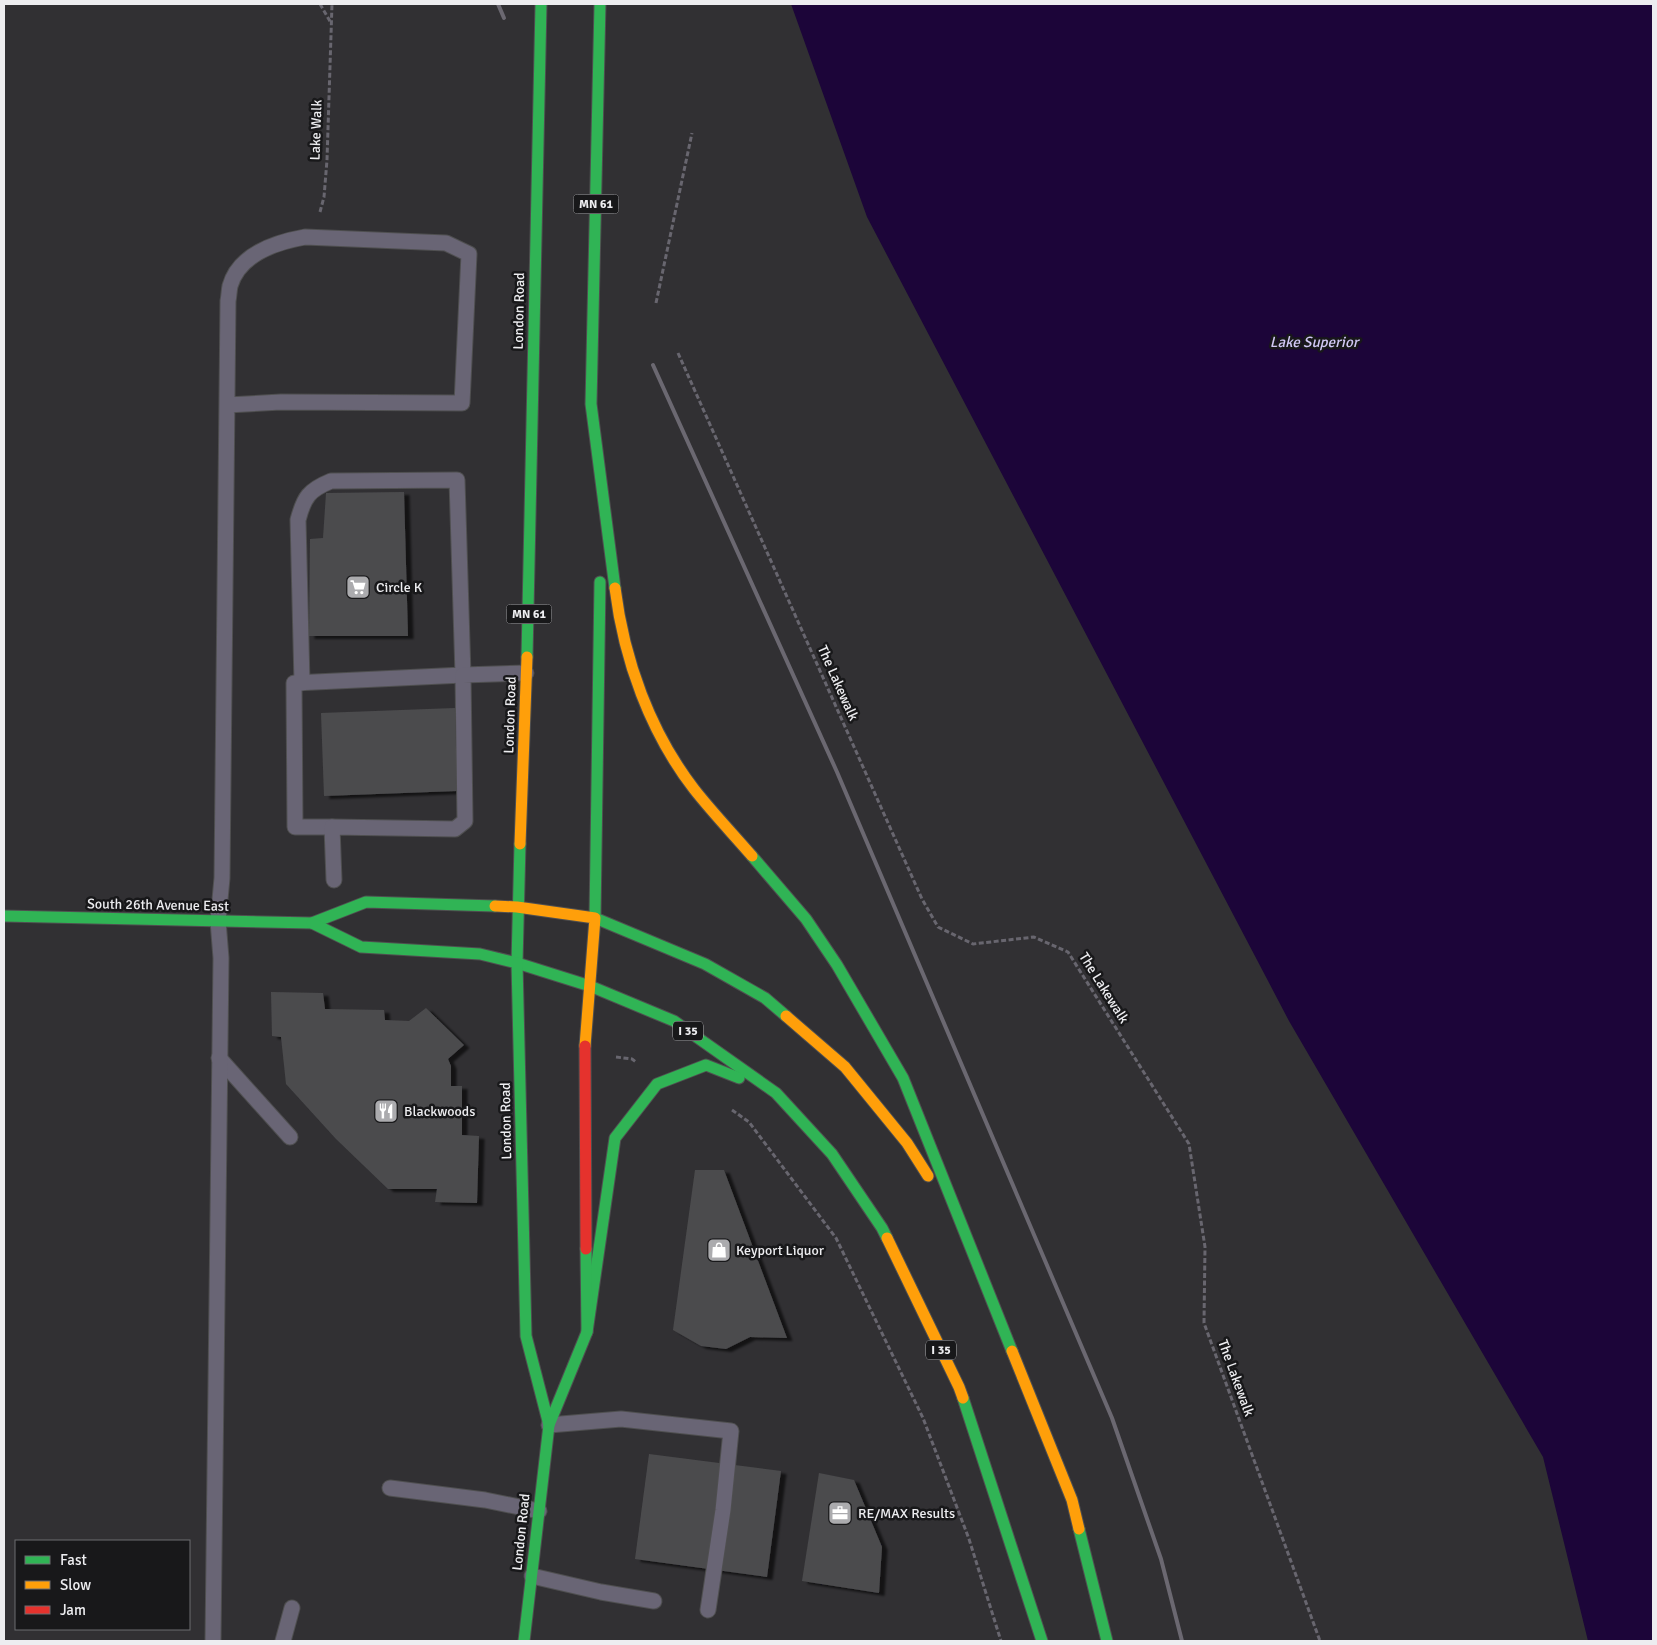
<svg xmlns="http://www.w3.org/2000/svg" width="1657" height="1645" font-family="Signika,sans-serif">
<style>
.water{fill:#1c0539}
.building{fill:#4b4b4d;filter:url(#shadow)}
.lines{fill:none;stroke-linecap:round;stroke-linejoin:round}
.lane-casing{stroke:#4f4f50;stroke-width:17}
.fast-casing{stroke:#4f4f50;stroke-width:13}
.slow-casing{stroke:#4f4f50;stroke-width:13}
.jam-casing{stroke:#4f4f50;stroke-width:13}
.path{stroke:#68666f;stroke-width:3;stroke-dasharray:5 2.5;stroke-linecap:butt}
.lane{stroke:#696575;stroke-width:15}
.fast{stroke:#30b455;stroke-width:11}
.slow{stroke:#ff9f0a;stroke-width:11}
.jam{stroke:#e5322d;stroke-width:11}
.rail{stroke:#6b6871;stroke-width:4}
.labels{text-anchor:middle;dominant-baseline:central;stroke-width:5;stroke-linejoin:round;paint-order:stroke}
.shield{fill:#18181a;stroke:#adadb0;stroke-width:1}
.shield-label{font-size:12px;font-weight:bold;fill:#ededf0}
.street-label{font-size:14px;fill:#ededf0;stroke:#18181a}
.poi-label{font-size:14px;fill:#ededf0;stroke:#18181a;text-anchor:start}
.water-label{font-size:15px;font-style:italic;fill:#d1c8f4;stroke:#18181a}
</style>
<defs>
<filter id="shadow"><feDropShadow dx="5.5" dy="3" stdDeviation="1" flood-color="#0009"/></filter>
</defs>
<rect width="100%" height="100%" fill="#313033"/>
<polygon class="water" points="791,4 1653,4 1653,1641 1588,1641 1543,1457 1289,1021 867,217"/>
<g class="building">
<polygon points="404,492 408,636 309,636 310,539 323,538 326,493"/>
<polygon points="455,708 457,791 324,796 321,713"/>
<polygon points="271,992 323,993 325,1009 384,1010 385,1020 409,1021 426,1008 464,1045 448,1059 451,1066 451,1086 462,1086 462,1135 479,1136 477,1203 435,1202 437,1189 388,1189 336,1139 286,1084 281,1037 272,1036"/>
<polygon points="695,1170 724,1170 787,1338 750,1337 726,1349 701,1346 673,1330"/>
<polygon points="649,1454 781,1471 767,1577 635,1559"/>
<polygon points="819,1473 854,1480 882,1547 879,1593 802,1581"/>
</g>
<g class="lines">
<g class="lane-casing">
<g id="lane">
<path d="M302,683L298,520C304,497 309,490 331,481L457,480L463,675L294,683L295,827H332"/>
<polyline points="334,880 332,827 455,829 465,821 463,675 526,673"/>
<polyline points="219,1058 290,1137"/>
<polyline points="549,1425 621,1419 731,1431 723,1510 708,1610"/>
<polyline points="390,1488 485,1500 539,1511"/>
<polyline points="532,1576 601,1592 654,1601"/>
<path d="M213,1641L221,958L218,921L222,878L228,301C229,296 229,291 230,286C239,254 277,242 305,237L446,243L469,254L462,403L281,402L227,405"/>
<polyline points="283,1641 292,1608"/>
</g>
</g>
<g class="fast-casing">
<g id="fast">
<polyline points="600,4 591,404 615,588"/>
<polyline points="600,582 595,918 705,964 765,998 786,1016"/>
<polyline points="527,657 541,4"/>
<polyline points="520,844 517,963 590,986 674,1021 776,1093 832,1154 882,1228 887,1238"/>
<polyline points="752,856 806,919 837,965 903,1078 1012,1351"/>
<polyline points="4,916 312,923 366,902 495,906"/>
<polyline points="312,923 361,947 480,954 517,963 526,1336 549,1425"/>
<polyline points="587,1332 615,1138 657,1084 706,1065 739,1078"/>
<polyline points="963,1398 1042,1641"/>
<polyline points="1079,1529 1107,1641"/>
<polyline points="524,1641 549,1425 587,1332 586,1249"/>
</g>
</g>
<g class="slow-casing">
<g id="slow">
<path d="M615,588C624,660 650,732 694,789C712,812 733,834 752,856"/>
<polyline points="520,844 527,657"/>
<polyline points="495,906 517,907 595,918 585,1046"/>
<polyline points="786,1016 845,1067 907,1143 928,1176"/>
<polyline points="887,1238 959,1387 963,1398"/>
<polyline points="1012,1351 1072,1500 1079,1529"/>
</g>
</g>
<g class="jam-casing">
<polyline id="jam" points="585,1046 586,1249"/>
</g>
<g class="path">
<polyline points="320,4 331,23"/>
<polyline points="320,212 324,197 327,160 332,4"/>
<polyline points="656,303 692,133"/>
<polyline points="678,353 922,899 938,927 973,944 1034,937 1068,952 1189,1144 1205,1247 1204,1323 1320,1641"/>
<polyline points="616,1057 632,1059 636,1062"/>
<polyline points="732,1110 749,1122 836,1238 923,1418 969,1539 1001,1641"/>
</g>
<use href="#lane" class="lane"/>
<use href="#fast" class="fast"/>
<use href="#slow" class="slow"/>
<use href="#jam" class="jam"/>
<g class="rail">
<polyline points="498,4 504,18"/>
<polyline points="653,365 837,772 1112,1418 1161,1559 1182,1641"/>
</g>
</g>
<defs>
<g id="supermarket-square" transform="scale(1.25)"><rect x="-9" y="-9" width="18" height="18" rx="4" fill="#ababae" stroke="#18181a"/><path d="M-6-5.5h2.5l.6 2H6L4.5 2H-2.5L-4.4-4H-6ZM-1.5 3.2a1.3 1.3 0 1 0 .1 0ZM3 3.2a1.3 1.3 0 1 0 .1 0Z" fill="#fff"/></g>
<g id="restaurant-square" transform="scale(1.25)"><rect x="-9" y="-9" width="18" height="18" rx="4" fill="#ababae" stroke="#18181a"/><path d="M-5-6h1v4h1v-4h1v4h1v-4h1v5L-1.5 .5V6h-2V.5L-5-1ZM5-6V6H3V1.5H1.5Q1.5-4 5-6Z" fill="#fff"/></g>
<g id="shop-square" transform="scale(1.25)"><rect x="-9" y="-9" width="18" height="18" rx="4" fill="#ababae" stroke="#18181a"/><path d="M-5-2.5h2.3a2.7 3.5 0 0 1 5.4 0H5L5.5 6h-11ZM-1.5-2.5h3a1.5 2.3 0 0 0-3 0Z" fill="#fff"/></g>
<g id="office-square" transform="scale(1.25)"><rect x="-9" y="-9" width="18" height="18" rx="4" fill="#ababae" stroke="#18181a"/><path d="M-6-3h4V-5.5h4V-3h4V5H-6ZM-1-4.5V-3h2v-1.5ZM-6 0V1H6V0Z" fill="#fff"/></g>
</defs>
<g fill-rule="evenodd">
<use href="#supermarket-square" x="358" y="587"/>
<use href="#restaurant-square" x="386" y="1111"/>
<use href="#shop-square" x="719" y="1250"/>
<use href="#office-square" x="840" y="1513"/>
</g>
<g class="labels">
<g class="shield">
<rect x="573.5" y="194.5" width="45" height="19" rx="4"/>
<rect x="506.5" y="604.5" width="45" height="19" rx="4"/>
<rect x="673" y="1021.5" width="30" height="19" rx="4"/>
<rect x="926" y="1340.5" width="30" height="19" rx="4"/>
</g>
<g class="shield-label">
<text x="596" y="204">MN 61</text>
<text x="529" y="614">MN 61</text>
<text x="688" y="1031">I 35</text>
<text x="941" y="1350">I 35</text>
</g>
<g class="street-label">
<text transform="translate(316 130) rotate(-88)">Lake Walk</text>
<text transform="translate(519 311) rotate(-89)">London Road</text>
<text transform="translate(838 683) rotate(66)">The Lakewalk</text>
<text transform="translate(510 715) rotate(-88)">London Road</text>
<text transform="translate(158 905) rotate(1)">South 26th Avenue East</text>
<text transform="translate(1104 988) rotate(58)">The Lakewalk</text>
<text transform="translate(506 1121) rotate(-91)">London Road</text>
<text transform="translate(1236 1378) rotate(70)">The Lakewalk</text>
<text transform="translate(521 1532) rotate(-84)">London Road</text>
</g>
<g class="poi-label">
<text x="376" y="587">Circle K</text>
<text x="404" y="1111">Blackwoods</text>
<text x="736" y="1250">Keyport Liquor</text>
<text x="858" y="1513">RE/MAX Results</text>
</g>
<g class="water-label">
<text x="1314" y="342">Lake Superior</text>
</g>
</g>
<rect width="1657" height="1645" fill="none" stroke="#ededf0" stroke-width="10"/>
<rect x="15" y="1540" width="175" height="90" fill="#18181a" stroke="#6d6d70"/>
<rect x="25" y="1556" width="25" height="8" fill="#30b455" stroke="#6d6d70"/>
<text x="60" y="1565" font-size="15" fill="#ededf0">Fast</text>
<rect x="25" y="1581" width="25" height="8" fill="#ff9f0a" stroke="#6d6d70"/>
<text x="60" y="1590" font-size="15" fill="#ededf0">Slow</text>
<rect x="25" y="1606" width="25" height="8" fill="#e5322d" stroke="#6d6d70"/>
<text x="60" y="1615" font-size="15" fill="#ededf0">Jam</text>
</svg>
